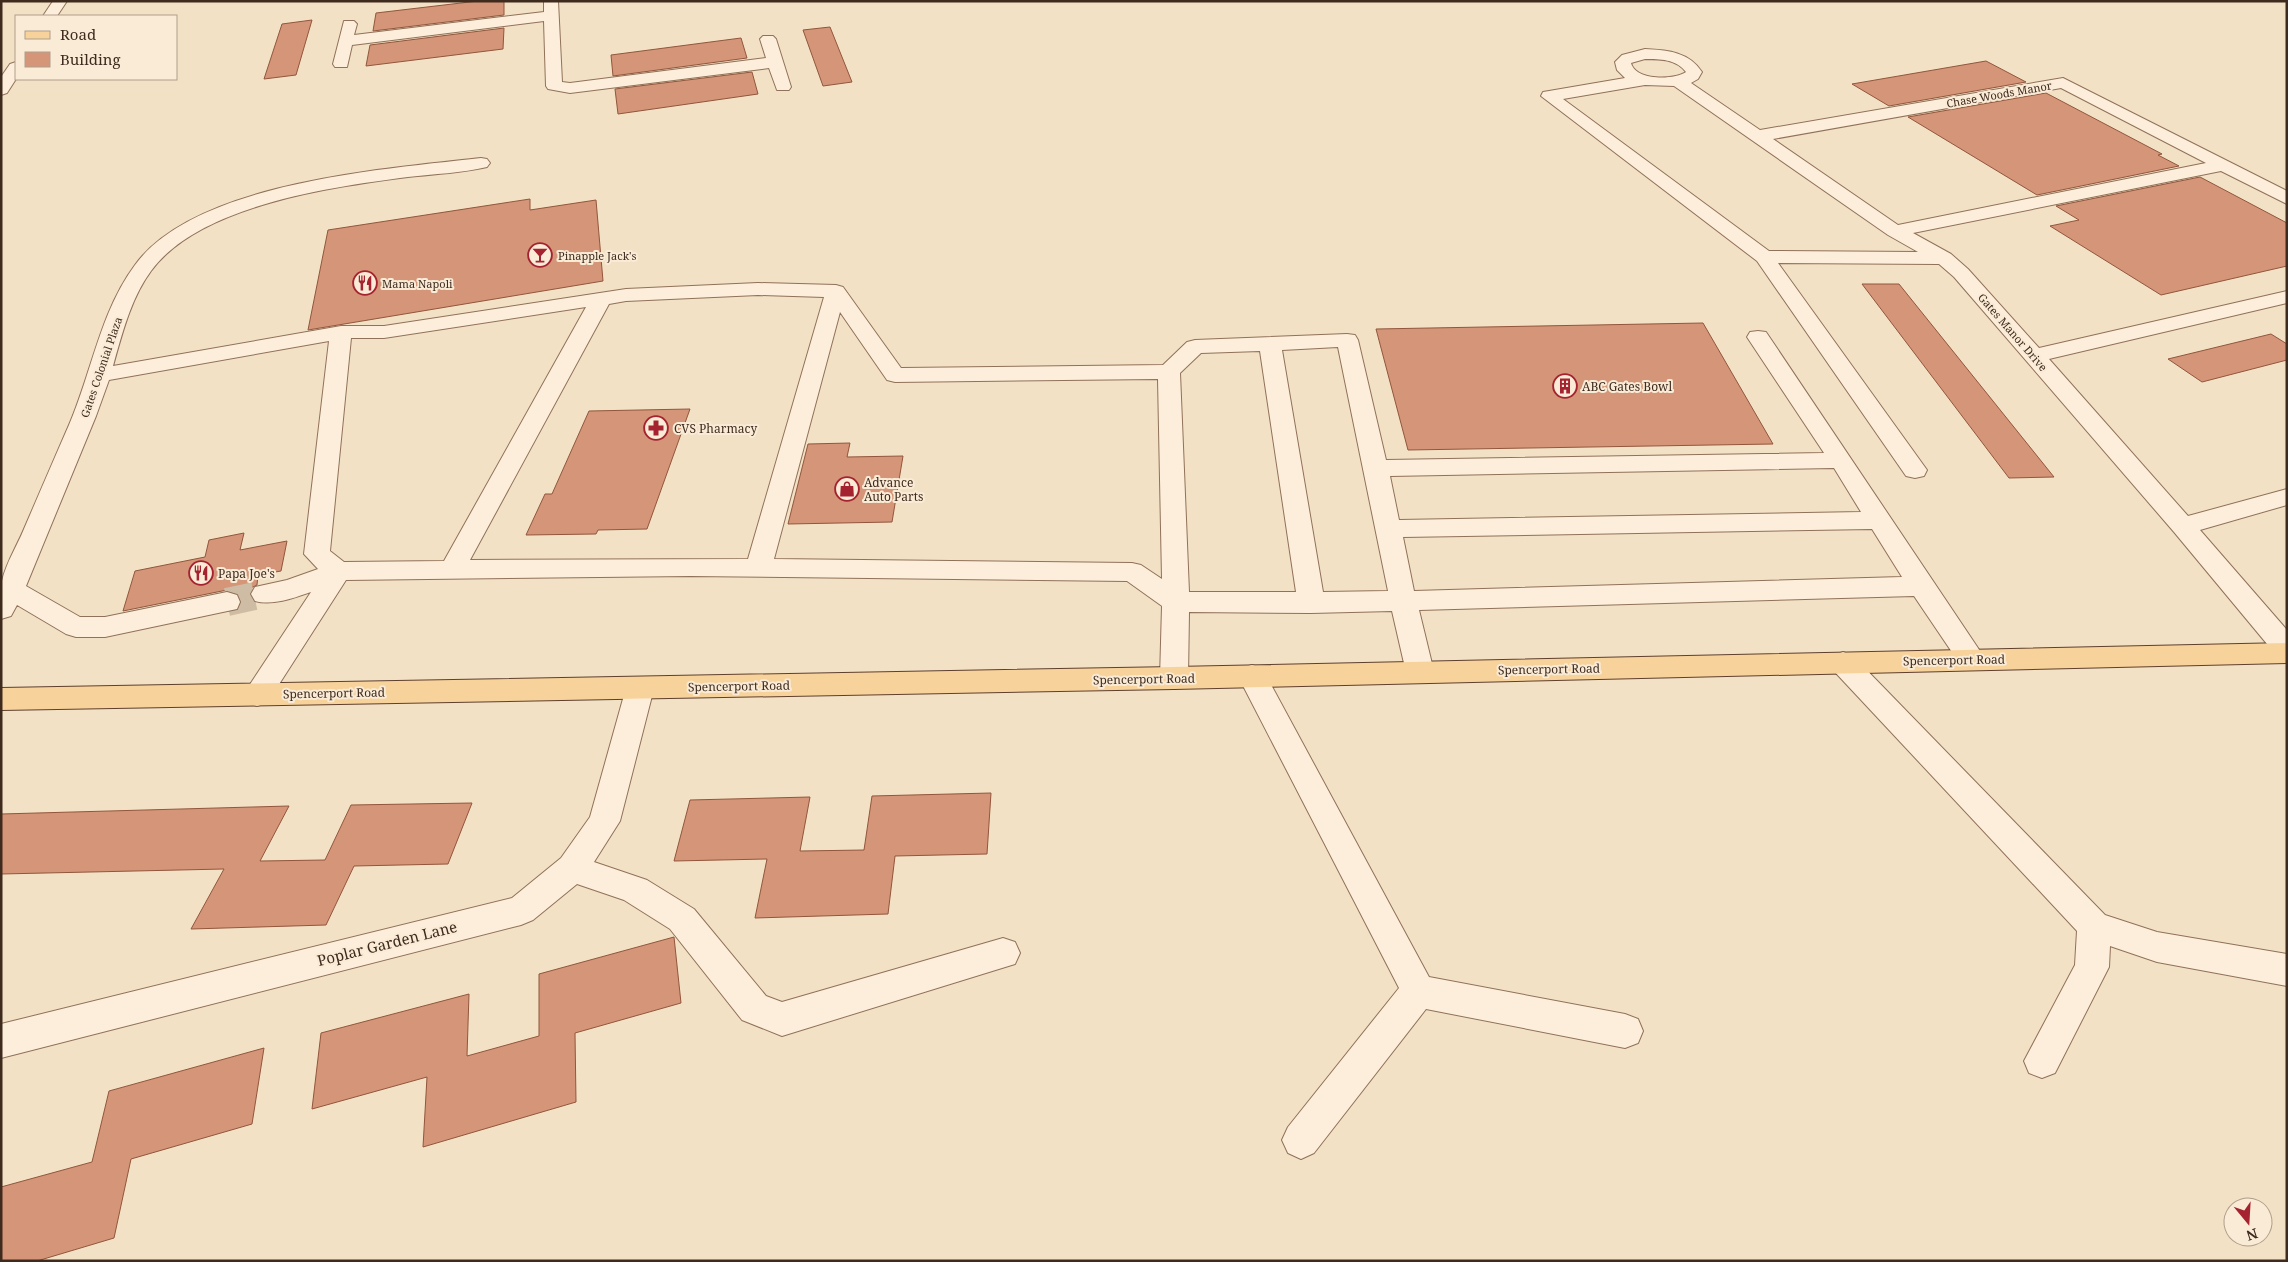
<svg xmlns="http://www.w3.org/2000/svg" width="2288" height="1262" font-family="'Noto Serif',serif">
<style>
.building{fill:#d49578;stroke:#92563c}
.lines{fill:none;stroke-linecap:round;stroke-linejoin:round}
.minor-tunnel{stroke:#cebda4;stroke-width:28;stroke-dasharray:28 14;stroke-linecap:butt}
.minor-casing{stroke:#907159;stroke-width:2}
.major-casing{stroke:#5e3f2d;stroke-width:2}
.minor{fill:#fceeda;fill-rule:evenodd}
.major{fill:#f8d29b;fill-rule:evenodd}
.labels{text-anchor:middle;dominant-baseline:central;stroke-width:4;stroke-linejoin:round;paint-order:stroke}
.far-street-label{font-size:11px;fill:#3f2b1e;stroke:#f9ebd6}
.far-poi-label{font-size:11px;fill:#3f2b1e;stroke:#f9ebd6;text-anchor:start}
.poi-label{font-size:12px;fill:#3f2b1e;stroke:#f9ebd6;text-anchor:start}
.street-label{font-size:12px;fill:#3f2b1e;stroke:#f9ebd6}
.near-street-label{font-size:15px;fill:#3f2b1e;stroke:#f9ebd6}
</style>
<rect width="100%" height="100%" fill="#f2e1c5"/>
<g class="building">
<polygon points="478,1 504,1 504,15 373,31 376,13"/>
<polygon points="312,20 296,75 264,79 282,24"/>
<polygon points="830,27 852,82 823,86 803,30"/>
<polygon points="504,28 503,49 366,66 370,45"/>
<polygon points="741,38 747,58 613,76 611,55"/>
<polygon points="1986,61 2026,82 1889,106 1852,84"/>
<polygon points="752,72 758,94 618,114 615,89"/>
<polygon points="2046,93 2162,154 2158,155 2179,166 2037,195 1908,117"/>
<polygon points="2200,177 2287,223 2287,266 2161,295 2050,226 2079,220 2056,206"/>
<polygon points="530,199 530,210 596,200 603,281 308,330 328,230"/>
<polygon points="1862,284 1899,284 2054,477 2009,478"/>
<polygon points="1703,323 1773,444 1408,450 1376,329"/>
<polygon points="2271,334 2287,344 2287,360 2202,382 2168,359"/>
<polygon points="690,409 647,529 598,530 596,534 526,535 545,494 552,494 589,411"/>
<polygon points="850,443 847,457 903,456 892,522 788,524 808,444"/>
<polygon points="244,533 240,550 287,541 281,571 258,575 257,585 253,587 232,592 227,590 123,611 135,571 205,557 209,540"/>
<polygon points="991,793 987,854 895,856 888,914 755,918 767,859 674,861 690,800 810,797 800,851 864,850 872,796"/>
<polygon points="472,803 448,864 354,866 326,925 191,929 224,869 1,874 1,814 289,806 260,861 325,860 351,805"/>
<polygon points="674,937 681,1003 575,1033 576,1102 423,1147 427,1077 312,1109 321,1033 469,994 467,1056 539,1036 539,974"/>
<polygon points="264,1048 252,1124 131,1159 114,1238 37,1261 1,1261 1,1187 92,1162 109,1091"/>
</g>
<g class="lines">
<polyline class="minor-tunnel" points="227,602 264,594"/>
<g class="minor-casing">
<g id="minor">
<polygon points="53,1 67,1 57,16 43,16"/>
<polygon points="544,1 558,1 562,82 570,83 766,58 760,39 763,36 773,36 776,39 791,87 789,90 777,90 769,68 570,93 548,89 546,86 544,21 352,45 347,67 335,67 333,64 344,21 354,21 357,24 354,35 544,12"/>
<path d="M1645,49C1668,50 1689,52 1702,72L1698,79L1691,83L1760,130L2063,78L2287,191V204L2221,171L1913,233L1951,254L1968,269L2039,348L2287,291V303L2049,359L2188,516L2287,489V505L2200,530L2287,630V659L2277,656L2174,532L1954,277L1939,264L1778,263L1927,470L1924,476L1915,478L1906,476L1757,261L1541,96L1543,92L1549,91L1625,78L1617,70L1615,62L1622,55ZM1645,59C1660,59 1676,59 1686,72C1674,80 1636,81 1631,63ZM1645,85L1674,86L1888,235L1918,252L1769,251L1563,99ZM2061,88L2206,163L1898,225L1773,139Z"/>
<polygon points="16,62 16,79 7,93 1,95 1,77 10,64"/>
<path d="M481,158L487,159L490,163L487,167C462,173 434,174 408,177C332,187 199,205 151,271C131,298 122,334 113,366L341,326H384L626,289L758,283L836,285L843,287L901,368L1163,365L1187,342L1195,340L1347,334L1355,335L1358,340L1386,460L1824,453L1747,337L1750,332L1758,331L1766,332L1986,660L1982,667L1972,670L1962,667L1914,596L1419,610L1434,672L1430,680L1420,683L1410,680L1406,672L1392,611L1311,613L1189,612L1188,678L1184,686L1174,689L1164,686L1160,678L1162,606L1127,581L690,576L346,580L267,703L257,706L247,703L243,695L311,592C294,598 272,606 255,601L251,594L255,587L287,580L318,569L304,554L329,341L109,380L96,416L26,586L80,617H105L227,592L237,595L240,602L237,609L105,637H76L66,634L17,605L11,616L1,619C1,607 0,592 2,581C6,563 17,546 24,529C39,494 54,459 69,425C92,372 100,312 135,265C195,182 386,169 481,158ZM758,295L824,297L748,559L470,560L609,304L626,301ZM586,307L444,561L344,562L330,551L351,338H384ZM840,312L887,380L895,382L1158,379L1162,579L1141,565L1132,563L774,559ZM1338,347L1388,591L1323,592L1282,350ZM1260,351L1296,592H1189L1180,373L1201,353ZM1834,468L1861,512L1399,520L1390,476ZM1872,529L1902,577L1414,591L1403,537Z"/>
<polygon points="1843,652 1853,656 2105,915 2157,932 2287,954 2287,986 2157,962 2110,946 2109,967 2055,1073 2042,1078 2029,1073 2024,1061 2075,965 2077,931 1833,670 1829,663 1833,656"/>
<polygon points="1252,665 1262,668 1429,977 1625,1014 1638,1019 1643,1031 1638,1043 1625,1048 1426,1009 1314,1153 1301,1159 1288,1153 1282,1140 1288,1127 1399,988 1238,676 1242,668"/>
<polygon points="640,677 650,680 654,688 620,821 594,862 647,880 694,909 766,996 782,1002 1003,938 1015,942 1020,953 1015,964 782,1036 742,1020 670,929 624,900 577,884 533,920 521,925 1,1058 1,1024 512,898 561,858 590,817 626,688 630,680"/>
</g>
</g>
<g class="major-casing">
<polygon id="major" points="2287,643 2287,663 1174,689 1,710 1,688 1174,667"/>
</g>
<use href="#minor" class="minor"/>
<use href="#major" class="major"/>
</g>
<defs>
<g id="bar-ring" transform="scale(1.25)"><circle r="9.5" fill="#f9ebd6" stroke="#a52330" stroke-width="1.5"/><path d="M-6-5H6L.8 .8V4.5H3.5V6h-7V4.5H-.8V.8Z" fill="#a52330"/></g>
<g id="restaurant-ring" transform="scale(1.25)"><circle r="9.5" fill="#f9ebd6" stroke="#a52330" stroke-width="1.5"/><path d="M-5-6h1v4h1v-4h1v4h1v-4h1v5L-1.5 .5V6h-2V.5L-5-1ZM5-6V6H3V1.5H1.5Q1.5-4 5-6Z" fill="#a52330"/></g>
<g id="building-ring" transform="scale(1.25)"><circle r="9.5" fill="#f9ebd6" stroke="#a52330" stroke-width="1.5"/><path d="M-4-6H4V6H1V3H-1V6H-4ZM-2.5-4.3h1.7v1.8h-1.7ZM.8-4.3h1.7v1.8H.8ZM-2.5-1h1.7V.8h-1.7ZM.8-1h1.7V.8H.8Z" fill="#a52330"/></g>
<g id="pharmacy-ring" transform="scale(1.25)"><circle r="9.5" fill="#f9ebd6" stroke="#a52330" stroke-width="1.5"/><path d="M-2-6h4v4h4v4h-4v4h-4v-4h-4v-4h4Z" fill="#a52330"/></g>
<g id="shop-ring" transform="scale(1.25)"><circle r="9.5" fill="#f9ebd6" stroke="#a52330" stroke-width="1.5"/><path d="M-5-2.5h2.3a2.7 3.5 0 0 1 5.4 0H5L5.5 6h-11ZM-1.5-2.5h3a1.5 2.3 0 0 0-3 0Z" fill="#a52330"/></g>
</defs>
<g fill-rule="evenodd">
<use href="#bar-ring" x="540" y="255"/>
<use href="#restaurant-ring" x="365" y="283"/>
<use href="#building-ring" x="1565" y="386"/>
<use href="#pharmacy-ring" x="656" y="428"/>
<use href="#shop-ring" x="847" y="489"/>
<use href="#restaurant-ring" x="201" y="573"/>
</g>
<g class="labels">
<g class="far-street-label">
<text transform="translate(1999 94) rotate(-10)">Chase Woods Manor</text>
<text transform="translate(2013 332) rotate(49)">Gates Manor Drive</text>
<text transform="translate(101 367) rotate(-71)">Gates Colonial Plaza</text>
</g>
<g class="far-poi-label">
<text x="558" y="255">Pinapple Jack's</text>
<text x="382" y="283">Mama Napoli</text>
</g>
<g class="poi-label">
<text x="1582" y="386">ABC Gates Bowl</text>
<text x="674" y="428">CVS Pharmacy</text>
<text x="864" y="482">Advance<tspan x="864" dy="14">Auto Parts</tspan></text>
<text x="218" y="573">Papa Joe's</text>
</g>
<g class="street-label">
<text transform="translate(1954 660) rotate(-1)">Spencerport Road</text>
<text transform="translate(1549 669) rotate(-1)">Spencerport Road</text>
<text transform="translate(1144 679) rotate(-1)">Spencerport Road</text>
<text transform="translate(739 686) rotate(-1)">Spencerport Road</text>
<text transform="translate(334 693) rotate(-1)">Spencerport Road</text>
</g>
<g class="near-street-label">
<text transform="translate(387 943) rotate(-14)">Poplar Garden Lane</text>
</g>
</g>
<rect width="2288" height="1262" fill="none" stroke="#3f2b1e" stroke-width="5"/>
<rect x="15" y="15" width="162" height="65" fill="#f9ebd6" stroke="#af9e8c"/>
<rect x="25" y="31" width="25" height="8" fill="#f8d29b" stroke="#af9e8c"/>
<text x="60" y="40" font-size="15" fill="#3f2b1e">Road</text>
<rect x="25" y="52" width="25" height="15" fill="#d49578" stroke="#af9e8c"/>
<text x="60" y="65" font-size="15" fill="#3f2b1e">Building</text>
<g transform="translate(2248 1222) rotate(162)"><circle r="24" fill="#f9ebd6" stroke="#af9e8c"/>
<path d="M0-4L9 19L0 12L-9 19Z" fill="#a52330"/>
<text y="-8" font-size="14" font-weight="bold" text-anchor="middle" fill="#3f2b1e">N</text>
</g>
</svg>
